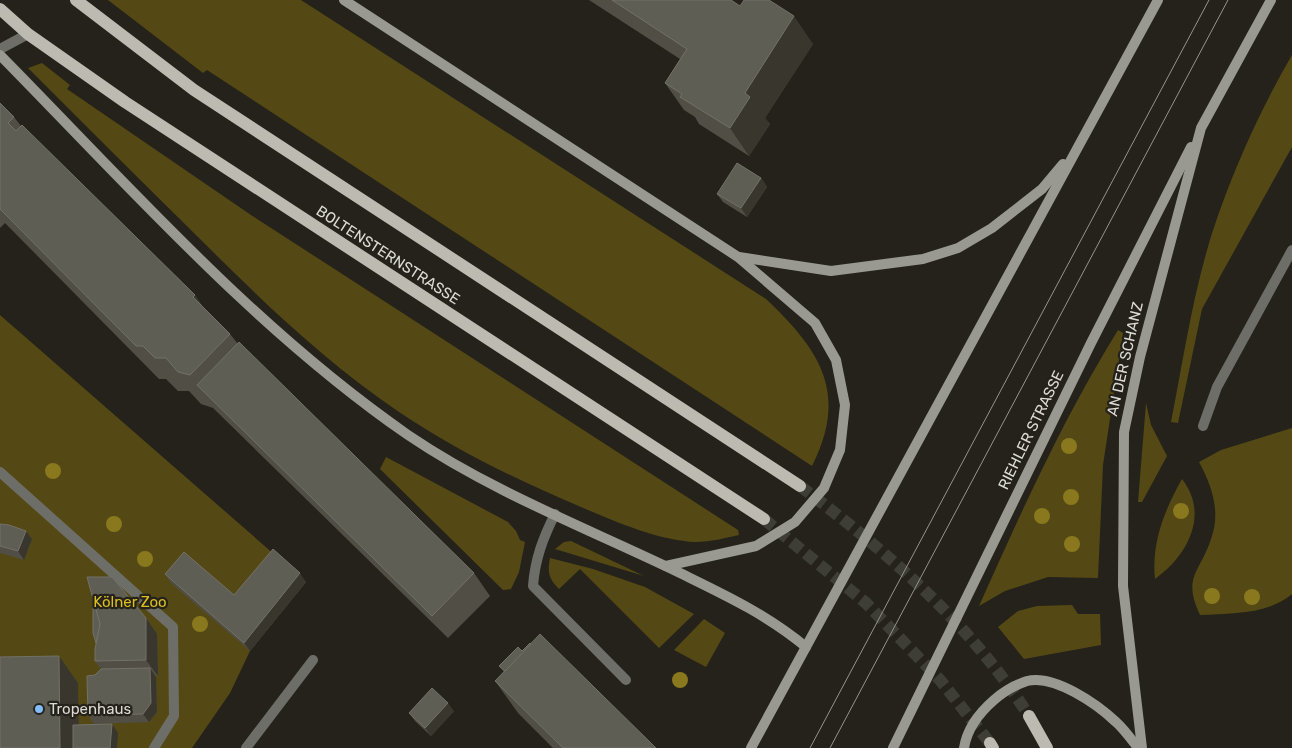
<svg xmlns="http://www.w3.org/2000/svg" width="1292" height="748" font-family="Rubik,sans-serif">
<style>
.green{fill:#544914}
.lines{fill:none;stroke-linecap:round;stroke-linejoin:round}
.primary-tunnel{stroke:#3f3e36;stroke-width:12;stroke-dasharray:12 6;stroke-linecap:butt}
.service{stroke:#6e6e69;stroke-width:10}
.secondary{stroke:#9a9991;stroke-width:10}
.primary{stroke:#bcbab1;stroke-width:12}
.tram{stroke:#95948d;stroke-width:1}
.tree{fill:#89781d}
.wall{fill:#504e45}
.shaded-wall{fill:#38362d}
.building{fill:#5f5e54;stroke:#737168}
.poi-dot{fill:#80bdfa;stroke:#24221a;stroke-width:2}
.labels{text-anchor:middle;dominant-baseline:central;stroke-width:4.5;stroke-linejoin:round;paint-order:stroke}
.street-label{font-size:15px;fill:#dbdad4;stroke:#24221a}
.park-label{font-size:15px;fill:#dcbe1f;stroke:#24221a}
.poi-label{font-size:15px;fill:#dbdad4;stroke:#24221a;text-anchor:start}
</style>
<rect width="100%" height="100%" fill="#24221a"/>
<g class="green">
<path d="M108,0H301L766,299C820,350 849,393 812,466L207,70L203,73Z"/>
<path d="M1292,55V147L1202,309L1178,423L1171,422C1185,351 1195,278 1220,210C1239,157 1264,103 1292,55Z"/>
<path d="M42,63L70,85L67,89L251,215L738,530L739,535C725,538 710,542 696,542C658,541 609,519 574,504C513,478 454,449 399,412C324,361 261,300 197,236C140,180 84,124 28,68Z"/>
<polygon points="0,315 306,582 250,651 230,693 192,748 0,748"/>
<path d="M1118,330L1123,333L1103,465L1098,578L1048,577L1005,591L979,606C1021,512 1064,417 1118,330Z"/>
<polygon points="1146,403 1151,425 1167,456 1142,502 1138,502"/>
<path d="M1292,428V594C1267,615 1231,613 1200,615C1182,576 1200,573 1211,539C1221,512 1212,486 1199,462L1221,450Z"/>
<polygon points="386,457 508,522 516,531 520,540 525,542 519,572 511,589 503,590 380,469"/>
<path d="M1182,479C1210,515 1187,556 1155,579C1151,543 1165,509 1182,479Z"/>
<polygon points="571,541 644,576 555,549 564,542"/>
<path d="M550,558L593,569L645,587L694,614L659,648L580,569L559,589C549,579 547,572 550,558Z"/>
<polygon points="1072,605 1078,614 1100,614 1101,645 1024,659 998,627 1018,611 1037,606"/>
<polygon points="704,619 725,633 706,667 674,650"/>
</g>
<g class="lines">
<g class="primary-tunnel">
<path d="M800,486C887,552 970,623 1029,716"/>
<polyline points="764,519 866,603 940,680 990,743"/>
</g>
<g class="service">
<polyline points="0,49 28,34"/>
<polyline points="1203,426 1217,387 1292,250"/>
<polyline points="0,472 173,627 174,716 154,748"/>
<path d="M555,514C543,538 535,559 533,586L626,680"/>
<polyline points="246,748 313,660"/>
</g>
<g class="secondary">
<polyline points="344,0 738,257 815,323 836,360 845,405 840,450 824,488 795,522 756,546 666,566"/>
<path d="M0,55C130,187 255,329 408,435C492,492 589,529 680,573C725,595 766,614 806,647"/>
<polyline points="739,257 831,271 923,259 958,248 992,228 1042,189 1063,164"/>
<polyline points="751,748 1158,0"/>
<polyline points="893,748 1091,343 1191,147"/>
<path d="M964,748C967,729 979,713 994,700C1003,692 1015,685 1027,681C1054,674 1097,704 1116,722C1124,729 1131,739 1138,748"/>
<polyline points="1142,748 1123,586 1124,432 1140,357 1201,128 1271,0"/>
</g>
<g class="primary">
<polyline points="76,0 194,90 800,486"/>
<polyline points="0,9 28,34 125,102 764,519"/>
<polyline points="1029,716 1047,748"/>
<polyline points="990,743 993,748"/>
</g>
<g class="tram">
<polyline points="810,748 1209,0"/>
<polyline points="830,748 1228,0"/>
</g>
</g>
<g class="tree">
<circle cx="1069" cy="446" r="8"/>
<circle cx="53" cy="471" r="8"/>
<circle cx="1071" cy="497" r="8"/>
<circle cx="1181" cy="511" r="8"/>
<circle cx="1042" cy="516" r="8"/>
<circle cx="114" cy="524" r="8"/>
<circle cx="1072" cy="544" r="8"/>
<circle cx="145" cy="559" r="8"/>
<circle cx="1212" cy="596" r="8"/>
<circle cx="1252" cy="597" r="8"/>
<circle cx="200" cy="624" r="8"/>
<circle cx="680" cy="680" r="8"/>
</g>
<g class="wall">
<polygon points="589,0 731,0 740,6 813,44 765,118 770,124 749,156 699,124 695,117 684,110 665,83 680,59"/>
<polygon points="0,103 14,117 21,126 195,295 203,307 230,334 238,344 474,573 490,596 448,638 213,408 201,404 189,391 178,391 166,379 159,379 5,223 0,228"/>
<polygon points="761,178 767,187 747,217 723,202 717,194"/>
<polygon points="0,524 26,531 32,539 24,560 0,553"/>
<polygon points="165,574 234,595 306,582 250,651 171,583"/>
<polygon points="93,599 146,618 157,634 158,676 156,676 157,712 149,722 94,724 88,715 95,675 101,669 95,661 96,643"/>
<polygon points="522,651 656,748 553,748 518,713 495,681 504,672 499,666"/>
<polygon points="454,711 431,736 415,721 409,713"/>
</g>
<g class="shaded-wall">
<polygon points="794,16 813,44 765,118 770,124 749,156 730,128 745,93"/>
<polygon points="761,178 767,187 747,217 741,208"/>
<polygon points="195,295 217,328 193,297"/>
<polygon points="26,531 32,539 24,560 18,551"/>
<polygon points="300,573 306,582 250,651 244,643"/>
<polygon points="146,618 157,634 158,676 146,660"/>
<polygon points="59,656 78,683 79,748 60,748"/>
<polygon points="150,668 156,677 157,712 149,722 143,714"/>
<polygon points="448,703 454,711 431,736 425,728"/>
<polygon points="112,724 118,733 117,748 110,748"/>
</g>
<g class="building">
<polygon points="612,0 731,0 740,6 744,0 769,0 794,16 745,93 750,97 730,128 680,97 682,94 665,83 687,49"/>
<polygon points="0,103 14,117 8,123 16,131 22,125 195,295 193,297 230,334 190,375 178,372 166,358 155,358 143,346 136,346 0,209"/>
<polygon points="737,163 761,178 741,208 717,194"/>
<polygon points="239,342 474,573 432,616 197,385"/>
<polygon points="0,524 9,525 26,531 18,551 0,546"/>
<polygon points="273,549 300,573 244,643 165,574 184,552 234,595"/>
<polygon points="87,577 112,577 146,618 146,660 95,661 95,649 100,624"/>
<polygon points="93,599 100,624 96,643 93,633"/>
<polygon points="540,634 656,748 563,748 495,681"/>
<polygon points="530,643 531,644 505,671 499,666 518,647 522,651"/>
<polygon points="59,656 60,748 0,748 0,657"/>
<polygon points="150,668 151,703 143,714 88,715 87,676 95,675 101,669"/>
<polygon points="432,688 448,703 425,728 409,713"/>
<polygon points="112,724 110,748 73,748 73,725"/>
</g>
<circle class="poi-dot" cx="39" cy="709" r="5"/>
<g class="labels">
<g class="street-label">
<text transform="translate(388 255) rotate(33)">BOLTENSTERNSTRASSE</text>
<text transform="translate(1125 359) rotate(-77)">AN DER SCHANZ</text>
<text transform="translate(1031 430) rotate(-64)">RIEHLER STRASSE</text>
</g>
<g class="park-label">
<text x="130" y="602">Kölner Zoo</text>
</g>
<g class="poi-label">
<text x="49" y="709">Tropenhaus</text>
</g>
</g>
</svg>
